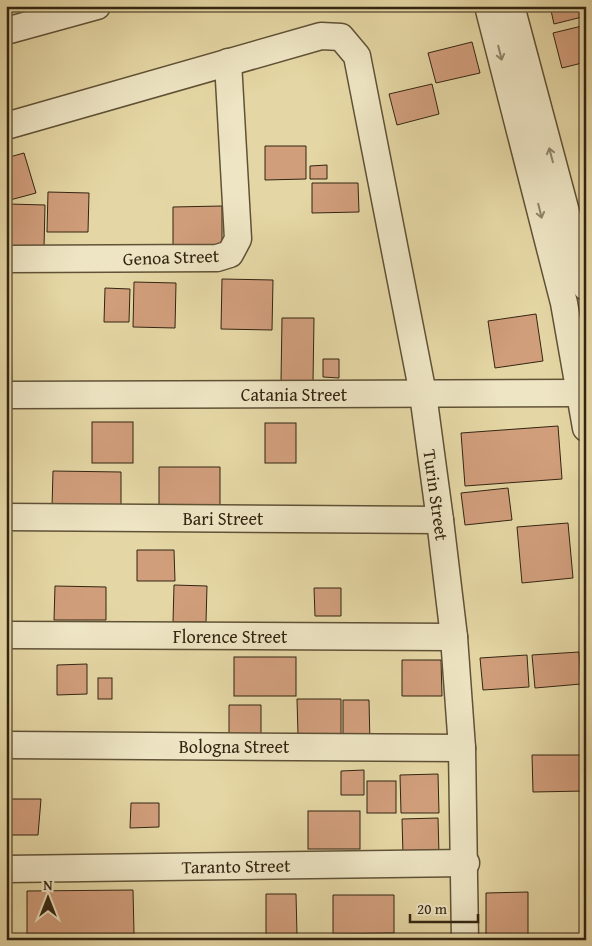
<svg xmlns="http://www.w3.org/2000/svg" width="592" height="946" font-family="'Gentium Book Plus',serif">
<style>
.building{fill:#d19e7c;stroke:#332511}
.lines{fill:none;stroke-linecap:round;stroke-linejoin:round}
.minor-casing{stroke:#605236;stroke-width:29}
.minor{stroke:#eee5c4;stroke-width:26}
.oneway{stroke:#90856a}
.labels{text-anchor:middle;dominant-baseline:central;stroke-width:4;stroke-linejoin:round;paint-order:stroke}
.street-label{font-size:18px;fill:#332511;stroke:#eee5c4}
</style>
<rect width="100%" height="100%" fill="#e5d7a5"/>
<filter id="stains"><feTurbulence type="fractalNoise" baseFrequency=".004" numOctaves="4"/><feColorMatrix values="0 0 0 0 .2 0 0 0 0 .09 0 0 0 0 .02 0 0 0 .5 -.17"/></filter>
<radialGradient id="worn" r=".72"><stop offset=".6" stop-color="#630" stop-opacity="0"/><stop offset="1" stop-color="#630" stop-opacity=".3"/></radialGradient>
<g class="building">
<polygon points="550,6 586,6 586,16 554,24"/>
<polygon points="586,25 586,62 562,68 553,33"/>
<polygon points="472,42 480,73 436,83 428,53"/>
<polygon points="432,84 439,114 397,125 389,94"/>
<polygon points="265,146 306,146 306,179 265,180"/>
<polygon points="24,153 36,193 10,200 6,188 6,158"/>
<polygon points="327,165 327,179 310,179 310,166"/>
<polygon points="312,183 358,183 359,212 312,213"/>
<polygon points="48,192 89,193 88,232 47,232"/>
<polygon points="9,204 45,205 44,248 8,247"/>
<polygon points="222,206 222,247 173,247 173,207"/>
<polygon points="222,279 273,280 272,330 221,329"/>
<polygon points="134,282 176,283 175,328 133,327"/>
<polygon points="105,288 130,289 129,322 104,322"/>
<polygon points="536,314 543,361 495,368 488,321"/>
<polygon points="282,318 314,318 313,382 281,381"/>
<polygon points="6,330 11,330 12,384 6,384"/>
<polygon points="323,359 339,359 339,378 323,377"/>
<rect x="92" y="422" width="41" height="41"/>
<rect x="265" y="423" width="31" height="40"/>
<polygon points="558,426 562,479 465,486 461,433"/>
<polygon points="159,467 220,467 220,508 159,509"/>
<polygon points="53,471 121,472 121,509 52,508"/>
<polygon points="508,488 512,520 465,525 461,493"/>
<polygon points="568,523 573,578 522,583 517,527"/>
<polygon points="137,550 174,550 175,581 137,581"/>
<polygon points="174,585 207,586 206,622 173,622"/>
<polygon points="55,586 106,587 106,620 54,620"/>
<polygon points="314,588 341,588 341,616 315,616"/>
<polygon points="579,652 581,684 535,688 532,655"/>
<polygon points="527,655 529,687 483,690 480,658"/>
<rect x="234" y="657" width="62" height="39"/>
<polygon points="402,660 441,660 442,696 402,696"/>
<polygon points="87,664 87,694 57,695 57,665"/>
<rect x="98" y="678" width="14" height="21"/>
<polygon points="297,699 341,699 341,734 298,735"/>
<polygon points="343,700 369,700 370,744 343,744"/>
<polygon points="229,705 261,705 261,734 229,735"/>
<polygon points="532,755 586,755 586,791 533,792"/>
<polygon points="364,770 364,795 341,795 341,771"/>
<polygon points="438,774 439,813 401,813 400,775"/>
<rect x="367" y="781" width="29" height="32"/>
<polygon points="6,799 41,799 38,835 6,835"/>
<polygon points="131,803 159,803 159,827 130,828"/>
<rect x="308" y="811" width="52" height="38"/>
<polygon points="438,818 439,854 403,855 402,819"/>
<polygon points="133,890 134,934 27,934 27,891"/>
<polygon points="528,892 528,940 486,940 486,893"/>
<polygon points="266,894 296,894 297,935 266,935"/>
<polygon points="333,895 394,895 394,933 333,934"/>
<rect x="344" y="938" width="24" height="2"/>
</g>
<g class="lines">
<g class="minor-casing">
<g id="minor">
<polyline points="488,6 564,303 586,428"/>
<polyline points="511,6 586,287"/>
<polyline points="6,31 97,6"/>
<polyline points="6,126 321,36 341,37 357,56 423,394 440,520 454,637 462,748 465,940"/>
<polyline points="6,259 217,258 230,254 238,239 228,62"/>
<polyline points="6,395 581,393"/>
<polyline points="6,517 440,520"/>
<polyline points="6,635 454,637"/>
<polyline points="6,745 462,748"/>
<polyline points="6,869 466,863"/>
</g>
</g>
<use href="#minor" class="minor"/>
</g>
<defs><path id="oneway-shaft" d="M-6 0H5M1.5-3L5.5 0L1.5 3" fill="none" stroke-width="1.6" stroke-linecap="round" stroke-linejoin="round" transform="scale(1.25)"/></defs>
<g class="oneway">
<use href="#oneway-shaft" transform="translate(500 53) rotate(76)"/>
<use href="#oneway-shaft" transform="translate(551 155) rotate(-105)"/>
<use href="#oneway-shaft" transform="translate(540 211) rotate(76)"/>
</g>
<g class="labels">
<g class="street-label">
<text transform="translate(171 257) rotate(-2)">Genoa Street</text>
<text x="294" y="394">Catania Street</text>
<text transform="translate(436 495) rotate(82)">Turin Street</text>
<text x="223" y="518">Bari Street</text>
<text x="230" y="636">Florence Street</text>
<text x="234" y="746">Bologna Street</text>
<text transform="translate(236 866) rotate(-1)">Taranto Street</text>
</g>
</g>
<rect width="592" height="946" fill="none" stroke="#e5d7a5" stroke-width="25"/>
<rect x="8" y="8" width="577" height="931" fill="none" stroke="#332511" stroke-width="2.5"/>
<rect x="12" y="12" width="567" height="921" fill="none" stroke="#332511"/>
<g transform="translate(48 898)" stroke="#eee5c4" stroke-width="4" paint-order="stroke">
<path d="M0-4L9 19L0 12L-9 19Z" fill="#332511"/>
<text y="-8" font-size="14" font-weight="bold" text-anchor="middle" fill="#332511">N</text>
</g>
<path d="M410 914v8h68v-8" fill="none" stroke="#332511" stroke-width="2.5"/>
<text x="417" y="914" font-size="15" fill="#332511" stroke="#eee5c4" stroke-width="4" paint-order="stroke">20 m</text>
<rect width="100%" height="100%" filter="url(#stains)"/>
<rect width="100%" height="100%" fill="url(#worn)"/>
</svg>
